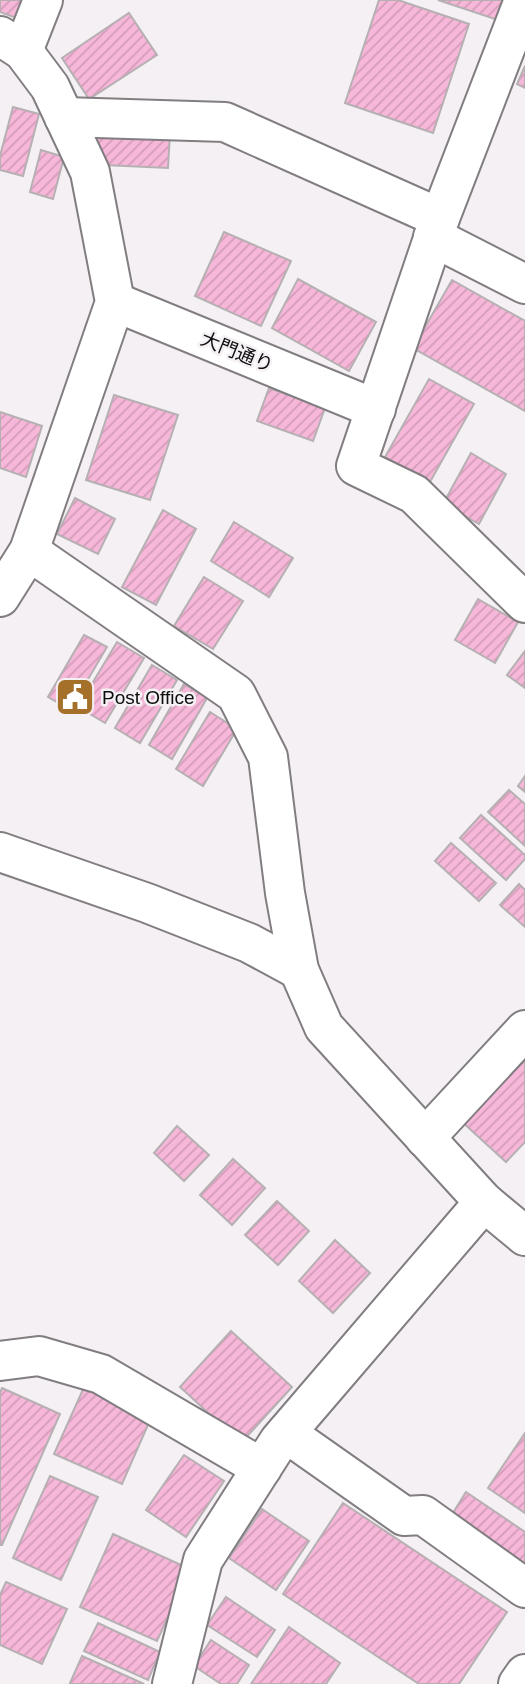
<svg xmlns="http://www.w3.org/2000/svg" width="525" height="1684" font-family="Arial,'Noto Sans JP',sans-serif">
<style>
.building{fill:url(#building-hatch);stroke:#b6b0b3;stroke-width:2}
.lines{fill:none;stroke-linecap:round;stroke-linejoin:round}
.minor-casing{stroke:#817d81;stroke-width:42}
.major-casing{stroke:#817d81;stroke-width:42}
.minor{stroke:#fff;stroke-width:38}
.major{stroke:#fff;stroke-width:38}
.labels{text-anchor:middle;dominant-baseline:central;stroke-width:5;stroke-linejoin:round;paint-order:stroke}
.street-label{font-size:19px;fill:#0e0d0e;stroke:#f4f0f4}
.poi-label{font-size:19px;fill:#0e0d0e;stroke:#f4f0f4;text-anchor:start}
</style>
<defs>
<pattern id="building-hatch" width="6" height="6" patternUnits="userSpaceOnUse" patternTransform="scale(1.75)"><rect width="6" height="6" fill="#f7b7d9"/><path d="M-1 1l2-2M0 6l6-6M5 7l2-2" fill="none" stroke="#d39cb9"/></pattern>
</defs>
<rect width="100%" height="100%" fill="#f4f0f4"/>
<g class="building">
<polygon points="0,0 26,0 19,19 0,12"/>
<polygon points="379,0 398,0 469,24 433,133 345,103"/>
<polygon points="438,0 505,0 498,20"/>
<polygon points="129,13 157,55 89,99 62,58"/>
<polygon points="525,66 525,88 517,84"/>
<polygon points="13,107 39,114 23,176 0,170 0,156"/>
<polygon points="90,130 170,133 168,168 104,165"/>
<polygon points="41,150 64,157 53,199 30,192"/>
<polygon points="224,232 291,261 261,326 195,296"/>
<polygon points="298,279 376,322 349,371 272,328"/>
<polygon points="452,280 525,321 525,411 413,348"/>
<polygon points="429,379 474,404 430,482 385,457"/>
<polygon points="269,388 325,408 313,441 257,421"/>
<polygon points="114,395 178,415 150,500 86,480"/>
<polygon points="0,412 42,426 26,477 0,468"/>
<polygon points="471,453 506,474 479,524 443,504"/>
<polygon points="75,498 115,519 98,554 57,534"/>
<polygon points="163,510 196,529 156,605 122,587"/>
<polygon points="234,522 293,558 269,597 211,561"/>
<polygon points="204,577 243,601 213,649 174,626"/>
<polygon points="478,599 518,622 495,663 455,640"/>
<polygon points="84,635 107,647 70,710 48,697"/>
<polygon points="117,642 144,658 105,723 78,707"/>
<polygon points="525,651 525,688 507,675"/>
<polygon points="152,665 177,680 140,743 115,728"/>
<polygon points="184,684 207,698 172,759 149,745"/>
<polygon points="210,712 237,729 203,786 176,769"/>
<polygon points="525,776 525,792 518,786"/>
<polygon points="509,790 525,804 525,846 488,812"/>
<polygon points="481,815 525,855 525,859 506,880 460,838"/>
<polygon points="451,843 496,883 479,901 435,861"/>
<polygon points="519,884 525,890 525,927 500,905"/>
<polygon points="525,1050 525,1142 506,1162 461,1121"/>
<polygon points="177,1126 209,1155 184,1181 154,1153"/>
<polygon points="233,1159 265,1188 232,1225 200,1195"/>
<polygon points="277,1201 309,1231 278,1265 245,1235"/>
<polygon points="335,1240 370,1273 333,1313 299,1281"/>
<polygon points="231,1331 292,1387 241,1443 180,1387"/>
<polygon points="84,1387 151,1418 122,1484 54,1454"/>
<polygon points="2,1388 60,1414 2,1545 0,1545 0,1393"/>
<polygon points="525,1433 525,1513 488,1488"/>
<polygon points="184,1455 224,1481 186,1537 146,1510"/>
<polygon points="50,1476 98,1497 61,1580 13,1558"/>
<polygon points="466,1492 525,1532 525,1572 448,1521"/>
<polygon points="343,1503 507,1612 459,1684 419,1684 283,1594"/>
<polygon points="262,1509 309,1541 276,1590 229,1558"/>
<polygon points="113,1534 190,1569 157,1641 80,1607"/>
<polygon points="6,1582 67,1609 42,1664 0,1645 0,1595"/>
<polygon points="226,1597 275,1630 257,1657 207,1625"/>
<polygon points="98,1623 160,1652 148,1680 84,1651"/>
<polygon points="289,1627 340,1663 326,1684 251,1684"/>
<polygon points="211,1640 249,1665 237,1684 221,1684 194,1666"/>
<polygon points="82,1656 144,1684 72,1684 70,1683"/>
</g>
<g class="lines">
<g class="minor-casing">
<g id="minor">
<polyline points="524,0 440,218 356,466 414,494 525,603"/>
<polyline points="0,36 23,51 50,87 90,172 115,302 29,551 0,597"/>
<polyline points="23,51 43,0"/>
<polyline points="64,117 225,122 440,218"/>
<polyline points="433,237 525,284"/>
<polyline points="115,302 376,409"/>
<polyline points="29,551 236,694 268,757 285,893 299,970 324,1027 484,1202 525,1236"/>
<polyline points="0,852 147,903 249,943 299,970"/>
<polyline points="425,1138 525,1030"/>
<polyline points="0,1361 39,1356 101,1374 262,1468"/>
<polyline points="286,1433 404,1516 423,1515 525,1588"/>
<polyline points="172,1684 203,1560 279,1441 484,1202"/>
</g>
</g>
<g class="major-casing">
<polyline id="major" points="518,1684 525,1674"/>
</g>
<use href="#minor" class="minor"/>
<use href="#major" class="major"/>
</g>
<defs>
<g id="civic-square" transform="scale(2.0125)"><rect x="-9" y="-9" width="18" height="18" rx="4" fill="#a5712a" stroke="#f4f0f4"/><path d="M-.6-6.5H3V-4.5H.6V-3L4-1V1h2V6H-6V1h2V-1L-.6-3ZM-1.2 2.5V6h2.4V2.5Z" fill="#fff"/></g>
</defs>
<g fill-rule="evenodd">
<use href="#civic-square" x="75" y="697"/>
</g>
<g class="labels">
<g class="street-label">
<text transform="translate(237 352) rotate(22)">大門通り</text>
</g>
<g class="poi-label">
<text x="102" y="697">Post Office</text>
</g>
</g>
</svg>
